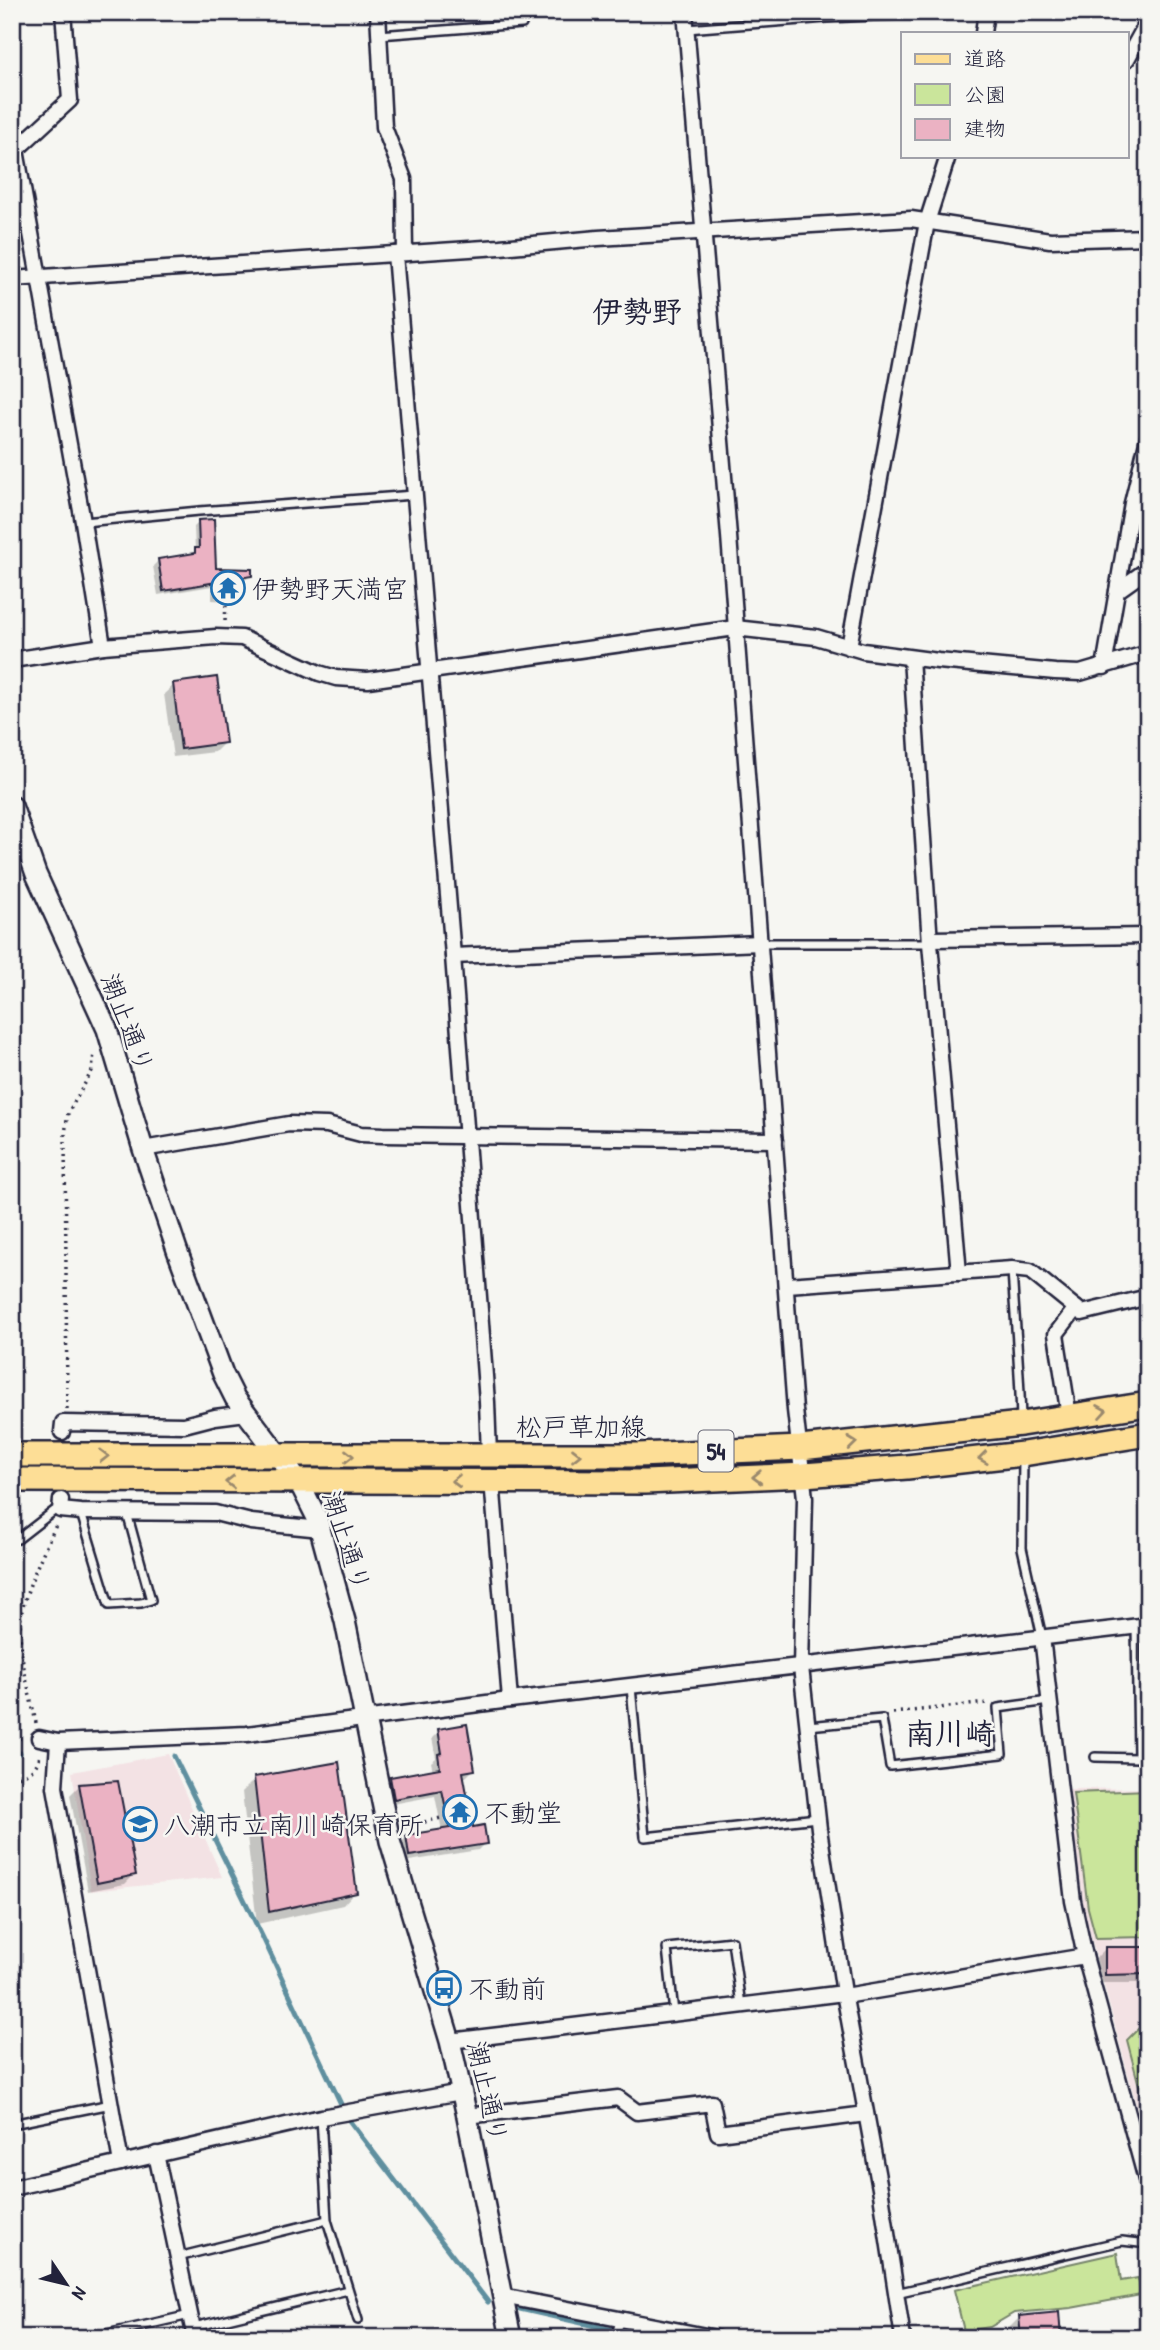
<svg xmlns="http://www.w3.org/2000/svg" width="1160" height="2350" font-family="'Patrick Hand','Klee One',sans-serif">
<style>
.built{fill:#f3e2e4}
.green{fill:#cae59b;stroke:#76846b;stroke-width:2}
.shadow{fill:#0003}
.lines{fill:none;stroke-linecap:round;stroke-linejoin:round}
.stream{stroke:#5e8f9f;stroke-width:5}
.building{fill:#ebb2c3;stroke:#22223b;stroke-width:2}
.street-tunnel{stroke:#cccccd;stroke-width:14;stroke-dasharray:14 7;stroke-linecap:butt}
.lane-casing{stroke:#22223b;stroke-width:12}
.street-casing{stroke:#22223b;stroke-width:19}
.secondary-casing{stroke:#22223b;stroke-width:24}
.primary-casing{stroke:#22223b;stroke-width:28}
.path{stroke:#22223b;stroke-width:3.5;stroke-dasharray:2 5;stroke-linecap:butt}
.lane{stroke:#f6f6f2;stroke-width:7}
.street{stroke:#f6f6f2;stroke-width:14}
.secondary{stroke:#f6f6f2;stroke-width:19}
.primary{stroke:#fdde96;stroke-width:23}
.oneway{stroke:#9a896d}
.labels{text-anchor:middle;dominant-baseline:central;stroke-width:5;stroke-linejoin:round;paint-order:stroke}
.shield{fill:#f6f6f2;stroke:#626272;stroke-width:2}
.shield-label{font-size:24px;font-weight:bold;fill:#22223b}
.poi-label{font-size:26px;fill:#22223b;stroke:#f6f6f2;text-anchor:start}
.street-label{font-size:26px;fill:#22223b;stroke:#f6f6f2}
.quarter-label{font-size:30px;font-weight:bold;fill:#22223b;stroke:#f6f6f2}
</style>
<rect width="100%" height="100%" fill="#f6f6f2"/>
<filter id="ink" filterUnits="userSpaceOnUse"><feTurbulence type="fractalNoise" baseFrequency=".0143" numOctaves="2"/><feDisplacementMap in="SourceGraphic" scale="14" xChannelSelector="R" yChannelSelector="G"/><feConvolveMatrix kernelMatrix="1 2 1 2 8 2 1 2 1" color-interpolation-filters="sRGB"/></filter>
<g filter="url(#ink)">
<g class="built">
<polygon points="168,1754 222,1877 91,1891 72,1772"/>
<polygon points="1148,1788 1148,2148 1084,1911 1069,1789"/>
</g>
<g class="green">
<polygon points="1148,1790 1148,1937 1096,1938 1088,1908 1073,1793"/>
<polygon points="1148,2019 1148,2120 1127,2040"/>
<polygon points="1117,2253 1121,2281 1138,2278 1141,2295 1071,2308 1014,2313 990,2327 964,2331 954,2290"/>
</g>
<g class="shadow">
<polygon points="199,522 214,569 251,575 245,580 234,582 233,596 228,601 212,600 212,586 158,595 153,566 159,560 190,555 195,551 194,527"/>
<polygon points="174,685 224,743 215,752 173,757 164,694"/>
<polygon points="439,1731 473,1770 466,1777 462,1777 472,1829 485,1843 478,1850 403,1862 400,1844 407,1837 442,1831 435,1796 387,1805 384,1786 391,1779 433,1771 431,1762 436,1758 432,1738"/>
<polygon points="255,1779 355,1892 343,1905 257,1924 242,1792"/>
<polygon points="79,1786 134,1875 125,1884 88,1891 70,1795"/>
<polygon points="1105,1949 1148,1949 1148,1983 1096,1983 1096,1958"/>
<polygon points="1019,2318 1060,2338 1005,2338 1010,2332 1010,2327"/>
</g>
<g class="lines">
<g class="stream">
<polyline points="12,1752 20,1753"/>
<polyline points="174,1756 264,1940 348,2119 488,2302"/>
<polyline points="520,2309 648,2338"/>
</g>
</g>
<g class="building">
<polygon points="214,519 216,568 252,569 252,576 232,579 232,581 236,581 235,597 216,595 217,582 163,591 158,559 195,553 195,548 199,548 198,520"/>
<polygon points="217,677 226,743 181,749 173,683"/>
<polygon points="467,1724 475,1770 463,1772 473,1827 484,1825 487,1844 409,1856 406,1835 450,1828 442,1790 394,1799 390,1777 440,1768 438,1754 442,1753 438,1729"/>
<polygon points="339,1762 357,1893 269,1912 254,1777"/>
<polygon points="118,1781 136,1875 97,1883 79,1784"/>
<polygon points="1105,1947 1148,1947 1148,1974 1105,1975"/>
<polygon points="1059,2312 1061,2338 1021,2338 1019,2316"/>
</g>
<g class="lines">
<polyline class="street-tunnel" points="61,1500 62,1432"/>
<g class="lane-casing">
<g id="lane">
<polyline points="687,29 827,18 966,12"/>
<polyline points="379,35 522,24 521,12"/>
<polyline points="84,522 199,511 414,495"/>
<polyline points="760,943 930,943"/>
<path d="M1012,1270C1015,1321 1020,1371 1021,1422"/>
<polyline points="1023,1458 1022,1548 1042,1637"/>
<polyline points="81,1513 109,1605 141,1603 151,1600 127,1513"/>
<polyline points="12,1535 18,1539 54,1511 60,1510"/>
<polyline points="631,1687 645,1837 817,1818"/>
<polyline points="808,1726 882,1719 890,1766 1002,1754 998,1708 1049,1701"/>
<polyline points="1095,1757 1138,1758 1136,1626"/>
<polyline points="674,2013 667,1948 732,1941 741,2005"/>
<polyline points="321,2117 327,2220 358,2320"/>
<polyline points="12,2124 111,2104"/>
<polyline points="178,2257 327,2220"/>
<polyline points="896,2293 1122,2241 1148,2244"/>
<polyline points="194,2327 348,2290"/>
<polyline points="89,2338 190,2315"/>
<polyline points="615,2338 621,2318"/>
</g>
</g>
<g class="street-casing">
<g id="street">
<polyline points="63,12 70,100 16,150 83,522 103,646"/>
<polyline points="378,12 384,127 404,179 405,253"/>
<polyline points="685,12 729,536 795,1410 805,1498 801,1667 819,1829 844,1993 881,2194 903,2338"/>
<polyline points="983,33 986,12"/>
<polyline points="1127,59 1148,21"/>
<polyline points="395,254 453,956 487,1402 489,1455"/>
<polyline points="12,279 500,247 598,238 911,219 1050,240 1148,237"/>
<polyline points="1117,591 1148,569"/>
<polyline points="849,647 927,222 948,156"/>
<polyline points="911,658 930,943 959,1273"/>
<polyline points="12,660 103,646 216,637 242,638 319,673 336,678 368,680 735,628 816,637 863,651 938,661 1055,672 1080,673 1148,653"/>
<polyline points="1104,667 1132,503 1148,438"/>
<polyline points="930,939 1148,936"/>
<polyline points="453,956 760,943"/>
<polyline points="143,1149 289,1124 327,1125 361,1134 383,1135 775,1140"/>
<polyline points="787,1285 1012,1269 1030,1271 1082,1313 1148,1297"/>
<polyline points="1069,1416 1056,1334 1076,1308"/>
<polyline points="62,1432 63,1423 184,1425 215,1417 246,1413"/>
<polyline points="492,1480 510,1700"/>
<polyline points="61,1500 60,1510 81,1512 215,1513 251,1522 321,1529"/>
<polyline points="1042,1637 1073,1901 1085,1956 1148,2187"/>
<polyline points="39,1738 58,1742 247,1734 510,1700 1148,1625"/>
<polyline points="58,1742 55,1787 121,2163"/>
<polyline points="845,1996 1085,1956"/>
<polyline points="450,2041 844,1993"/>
<polyline points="467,2116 618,2098 637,2112 712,2103 718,2133 866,2114"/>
<polyline points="156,2154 195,2338"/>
<polyline points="12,2188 321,2117 461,2092"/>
<polyline points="502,2296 716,2338"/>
</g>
</g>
<g class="secondary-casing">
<polyline id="secondary" points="12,806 36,874 107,1029 143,1149 177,1250 223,1374 235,1398 299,1482 317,1518 345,1621 390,1841 450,2041 467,2116 511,2338"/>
</g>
<g class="primary-casing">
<g id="primary">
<polyline points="12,1455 638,1455 801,1448 1021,1424 1148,1404"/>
<polyline points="12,1480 645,1482 804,1475 907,1467 1023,1454 1148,1434"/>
</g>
</g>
<g class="path">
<polyline points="225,621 226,605"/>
<polyline points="67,1409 65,1134 68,1113 92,1071 94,1053"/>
<polyline points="893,1713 987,1703"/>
<path d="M36,1723C30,1693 16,1647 21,1616C27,1585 43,1553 56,1525"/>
<polyline points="12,1739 24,1738"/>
<path d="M12,1779C26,1775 37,1770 40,1755"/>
<polyline points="404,1827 445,1817"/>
</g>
<use href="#lane" class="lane"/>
<use href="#street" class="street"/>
<use href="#secondary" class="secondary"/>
<use href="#primary" class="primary"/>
</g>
<defs><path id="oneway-chevron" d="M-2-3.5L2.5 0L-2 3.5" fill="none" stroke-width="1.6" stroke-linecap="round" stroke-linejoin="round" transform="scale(1.75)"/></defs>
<g class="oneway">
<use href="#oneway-chevron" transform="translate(1102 1411) rotate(-9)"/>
<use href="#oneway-chevron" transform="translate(852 1443) rotate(-6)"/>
<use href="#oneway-chevron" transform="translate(576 1455)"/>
<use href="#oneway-chevron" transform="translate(104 1456)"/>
<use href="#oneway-chevron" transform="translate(349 1456)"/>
<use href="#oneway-chevron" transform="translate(983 1458) rotate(173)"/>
<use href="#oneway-chevron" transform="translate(757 1477) rotate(178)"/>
<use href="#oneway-chevron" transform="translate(456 1481) rotate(179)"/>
<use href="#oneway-chevron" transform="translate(230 1482) rotate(-180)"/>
</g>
</g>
<defs>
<g id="temple-ring" transform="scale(1.75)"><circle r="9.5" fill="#f6f6f2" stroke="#1f6fb2" stroke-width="1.5"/><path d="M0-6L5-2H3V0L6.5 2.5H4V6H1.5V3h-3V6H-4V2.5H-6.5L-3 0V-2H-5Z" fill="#1f6fb2"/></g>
<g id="school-ring" transform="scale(1.75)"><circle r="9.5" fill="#f6f6f2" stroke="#1f6fb2" stroke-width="1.5"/><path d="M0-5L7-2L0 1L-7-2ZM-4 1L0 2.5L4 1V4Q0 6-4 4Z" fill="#1f6fb2"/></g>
<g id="bus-ring" transform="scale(1.75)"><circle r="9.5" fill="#f6f6f2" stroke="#1f6fb2" stroke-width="1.5"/><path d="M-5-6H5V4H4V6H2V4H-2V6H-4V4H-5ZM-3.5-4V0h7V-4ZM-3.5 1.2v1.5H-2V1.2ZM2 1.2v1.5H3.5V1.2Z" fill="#1f6fb2"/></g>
</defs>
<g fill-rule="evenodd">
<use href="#temple-ring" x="228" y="588"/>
<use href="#temple-ring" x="460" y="1812"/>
<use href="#school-ring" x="140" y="1824"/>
<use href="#bus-ring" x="444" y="1988"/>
</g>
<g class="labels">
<rect class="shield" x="698.5" y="1430.5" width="35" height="41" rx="5"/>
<g class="shield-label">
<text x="716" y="1451">54</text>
</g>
<g class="poi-label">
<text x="252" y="588">伊勢野天満宮</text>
<text x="484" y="1812">不動堂</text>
<text x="164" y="1824">八潮市立南川崎保育所</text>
<text x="468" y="1988">不動前</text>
</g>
<g class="street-label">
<text transform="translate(128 1023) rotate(69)">潮止通り</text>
<text x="581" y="1426">松戸草加線</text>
<text transform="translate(347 1541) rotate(72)">潮止通り</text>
<text transform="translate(488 2092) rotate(77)">潮止通り</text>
</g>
<g class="quarter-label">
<text x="637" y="311">伊勢野</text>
<text x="950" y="1733">南川崎</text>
</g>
</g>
<rect width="1160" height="2350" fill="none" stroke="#f6f6f2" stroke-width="42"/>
<rect x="21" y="21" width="1118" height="2308" fill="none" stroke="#22223b" stroke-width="2.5" filter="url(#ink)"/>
<rect x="901" y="32" width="228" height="126" fill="#f6f6f2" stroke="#a1a1a9" stroke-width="2"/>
<rect x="915" y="54" width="35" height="10" fill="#fdde96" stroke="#a1a1a9" stroke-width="2"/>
<text x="964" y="66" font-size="21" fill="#22223b">道路</text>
<rect x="915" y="84" width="35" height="21" fill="#cae59b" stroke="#a1a1a9" stroke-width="2"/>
<text x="964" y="102" font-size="21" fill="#22223b">公園</text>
<rect x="915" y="119" width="35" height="21" fill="#ebb2c3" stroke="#a1a1a9" stroke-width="2"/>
<text x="964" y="136" font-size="21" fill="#22223b">建物</text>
<g transform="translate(66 2284) rotate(125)" stroke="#f6f6f2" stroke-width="5" paint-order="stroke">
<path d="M0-5L12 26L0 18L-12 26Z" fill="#22223b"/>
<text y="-10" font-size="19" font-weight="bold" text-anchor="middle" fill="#22223b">N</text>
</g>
</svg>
